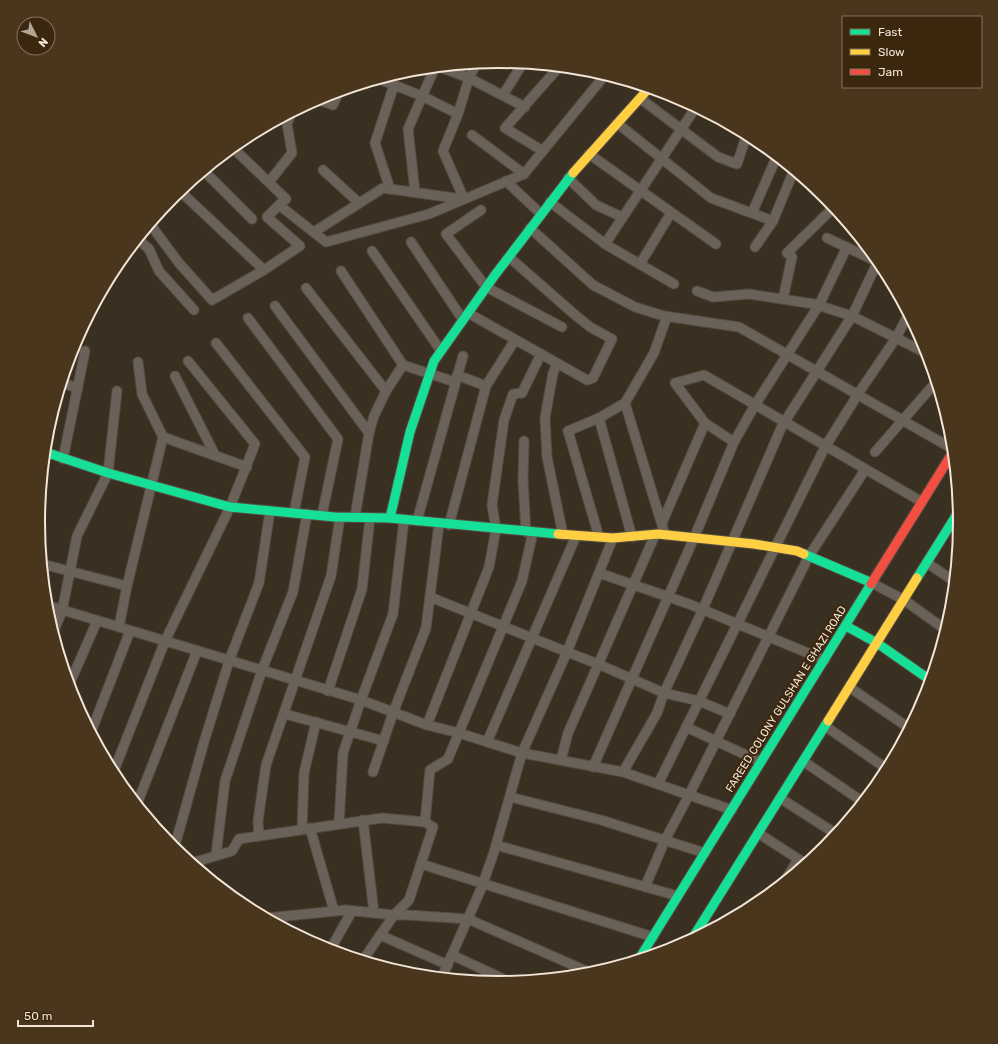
<svg xmlns="http://www.w3.org/2000/svg" width="998" height="1044" font-family="Rubik,sans-serif">
<style>
.lines{fill:none;stroke-linecap:round;stroke-linejoin:round}
.street-casing{stroke:#564d42;stroke-width:11}
.fast-casing{stroke:#564d42;stroke-width:11}
.slow-casing{stroke:#564d42;stroke-width:11}
.jam-casing{stroke:#564d42;stroke-width:11}
.street{stroke:#6a6258;stroke-width:9}
.fast{stroke:#16e098;stroke-width:9}
.slow{stroke:#ffcf43;stroke-width:9}
.jam{stroke:#f24e42;stroke-width:9}
.labels{text-anchor:middle;dominant-baseline:central;stroke-width:4;stroke-linejoin:round;paint-order:stroke}
.street-label{font-size:11px;fill:#f3e5d7;stroke:#3b270d}
.rim{fill:none;stroke:#f3e5d7;stroke-width:2}
</style>
<rect width="100%" height="100%" fill="#3a3022"/>
<g class="lines">
<g class="street-casing">
<g id="street">
<polyline points="440,67 469,78 525,107"/>
<polyline points="379,79 422,96 458,114"/>
<polyline points="503,95 523,63"/>
<polyline points="317,99 333,105 339,91"/>
<polyline points="641,99 718,157 737,164 747,134"/>
<polyline points="617,123 711,198 773,221"/>
<polyline points="472,135 524,174"/>
<polyline points="232,147 286,199 279,205 326,242 429,214 524,174 605,75"/>
<polyline points="543,151 505,128 559,67"/>
<polyline points="589,154 716,244"/>
<polyline points="323,170 359,203"/>
<polyline points="204,171 252,219"/>
<polyline points="568,178 596,205 622,217"/>
<polyline points="506,181 541,214"/>
<polyline points="269,182 292,153 287,124 291,113"/>
<polyline points="390,189 375,143 394,85"/>
<polyline points="180,191 264,270"/>
<polyline points="415,192 408,129 435,67"/>
<polyline points="464,199 443,151 458,114 469,78 477,63"/>
<polyline points="550,202 605,244 674,284"/>
<polyline points="481,210 446,234 486,287 562,327"/>
<polyline points="752,213 777,156"/>
<polyline points="150,224 179,263 212,300 264,270 300,246 267,217 279,205"/>
<polyline points="530,228 593,285 635,307 664,316 739,327 953,449"/>
<polyline points="314,232 383,188 462,199"/>
<polyline points="827,238 880,263"/>
<polyline points="138,239 149,249 159,271 194,310"/>
<polyline points="411,242 463,320"/>
<polyline points="605,244 696,107"/>
<polyline points="755,247 773,221 794,170"/>
<polyline points="372,251 441,351"/>
<polyline points="640,264 671,213"/>
<polyline points="341,271 403,365 455,382"/>
<polyline points="306,288 386,391"/>
<polyline points="697,291 713,297 749,294 814,304 852,316 928,354"/>
<polyline points="783,299 792,257 787,253 834,207"/>
<polyline points="275,306 369,433"/>
<polyline points="468,313 587,380 593,378 612,339 590,327 574,314 509,257"/>
<polyline points="248,318 338,439 322,515"/>
<polyline points="216,343 305,457 294,513"/>
<polyline points="557,364 553,373 545,418 547,457 563,535"/>
<polyline points="457,375 486,386"/>
<polyline points="175,376 215,455"/>
<polyline points="62,383 78,388"/>
<polyline points="625,403 665,535"/>
<polyline points="599,418 632,537"/>
<polyline points="163,437 247,467"/>
<polyline points="524,441 523,480 526,532"/>
<polyline points="734,442 705,423 675,383 704,375 922,502"/>
<polyline points="875,452 936,382"/>
<polyline points="63,459 85,351"/>
<polyline points="355,517 369,433 374,416 386,391 403,365"/>
<polyline points="417,521 463,356"/>
<polyline points="662,523 705,423"/>
<polyline points="449,525 486,386 515,340"/>
<polyline points="599,537 568,431 599,418 625,403 654,353 667,316"/>
<polyline points="927,563 954,581"/>
<polyline points="42,564 127,586"/>
<polyline points="599,573 689,604 825,660"/>
<polyline points="872,583 904,600 946,630"/>
<polyline points="430,597 567,652 598,664 664,693 699,701 730,714"/>
<polyline points="46,605 361,700 427,725 459,733 522,753 623,772 732,810"/>
<polyline points="119,627 127,586 163,437 142,394 138,362"/>
<polyline points="53,633 62,611 77,536 108,473 117,391"/>
<polyline points="69,685 97,621"/>
<polyline points="849,687 909,728"/>
<polyline points="328,691 362,589 370,518"/>
<polyline points="285,714 384,741"/>
<polyline points="427,725 489,567 496,529 492,505 504,420 513,394 522,393 541,354"/>
<polyline points="825,726 887,769"/>
<polyline points="686,727 761,762"/>
<polyline points="91,732 130,631"/>
<polyline points="487,742 576,536"/>
<polyline points="561,760 568,733 655,535"/>
<polyline points="803,761 863,802"/>
<polyline points="593,767 694,538 734,442 755,405 819,305 847,247"/>
<polyline points="373,772 393,713 426,628 439,524"/>
<polyline points="623,772 657,713 664,693 703,609 782,426 852,316 878,261"/>
<polyline points="113,773 165,641 230,507 255,444 188,361"/>
<polyline points="658,784 825,447 860,391 896,338 908,315"/>
<polyline points="510,797 601,820 705,853"/>
<polyline points="780,798 836,834"/>
<polyline points="137,804 197,651"/>
<polyline points="363,820 374,913"/>
<polyline points="339,824 343,753 361,700 393,614 404,520"/>
<polyline points="310,828 334,911"/>
<polyline points="302,829 304,773 316,722"/>
<polyline points="758,833 806,864"/>
<polyline points="259,836 258,821 266,765 331,576 340,517"/>
<polyline points="496,845 678,896"/>
<polyline points="174,849 204,742 229,661 259,583 270,511"/>
<polyline points="216,855 225,781 262,670 293,592 307,514"/>
<polyline points="192,863 232,851 239,839 259,836 382,818 425,822"/>
<polyline points="421,864 653,937"/>
<polyline points="785,881 798,859"/>
<polyline points="645,887 665,840 689,795 809,556 865,470"/>
<polyline points="266,918 346,910 394,915 408,915 468,919 591,973"/>
<polyline points="380,935 448,965"/>
<polyline points="330,950 352,911"/>
<polyline points="452,955 510,982"/>
<polyline points="363,960 394,915 409,900 433,827 425,822 430,770 448,759 522,581 533,532"/>
<polyline points="442,977 481,889 494,852 522,753 567,652 613,538"/>
</g>
</g>
<g class="fast-casing">
<g id="fast">
<polyline points="45,452 108,473 230,507 335,517 390,518 558,534"/>
<polyline points="390,518 410,432 434,361 495,275 573,173"/>
<polyline points="804,554 872,583"/>
<polyline points="917,578 959,511"/>
<polyline points="846,626 877,643 930,680"/>
<polyline points="692,939 828,721"/>
<polyline points="639,959 871,584"/>
</g>
</g>
<g class="slow-casing">
<g id="slow">
<polyline points="573,173 649,88"/>
<polyline points="558,534 613,538 658,534 754,544 797,551 804,554"/>
<polyline points="828,721 917,578"/>
</g>
</g>
<g class="jam-casing">
<polyline id="jam" points="871,584 953,452"/>
</g>
<use href="#street" class="street"/>
<use href="#fast" class="fast"/>
<use href="#slow" class="slow"/>
<use href="#jam" class="jam"/>
</g>
<g class="labels">
<g class="street-label">
<text transform="translate(786 699) rotate(-58)">FAREED COLONY GULSHAN E GHAZI ROAD</text>
</g>
</g>
<path d="M0 0H998V1044H0ZM45 522a454 454 0 1 1 908 0a454 454 0 1 1-908 0Z" fill="#4a361d" fill-rule="evenodd"/>
<path class="rim" d="M45 522a454 454 0 1 1 908 0a454 454 0 1 1-908 0Z"/>
<rect x="842" y="16" width="140" height="72" fill="#3b270d" stroke="#85735e"/>
<rect x="850" y="29" width="20" height="6" fill="#16e098" stroke="#85735e"/>
<text x="878" y="36" font-size="12" fill="#f3e5d7">Fast</text>
<rect x="850" y="49" width="20" height="6" fill="#ffcf43" stroke="#85735e"/>
<text x="878" y="56" font-size="12" fill="#f3e5d7">Slow</text>
<rect x="850" y="69" width="20" height="6" fill="#f24e42" stroke="#85735e"/>
<text x="878" y="76" font-size="12" fill="#f3e5d7">Jam</text>
<g transform="translate(36 36) rotate(132)"><circle r="19" fill="#3b270d" stroke="#85735e"/>
<path d="M0-3L7 15L0 10L-7 15Z" fill="#b2a698"/>
<text y="-6" font-size="11" font-weight="bold" text-anchor="middle" fill="#f3e5d7">N</text>
</g>
<path d="M18 1020v6h75v-6" fill="none" stroke="#f3e5d7" stroke-width="2"/>
<text x="24" y="1020" font-size="12" fill="#f3e5d7" stroke="#3b270d" stroke-width="3" paint-order="stroke">50 m</text>
</svg>
